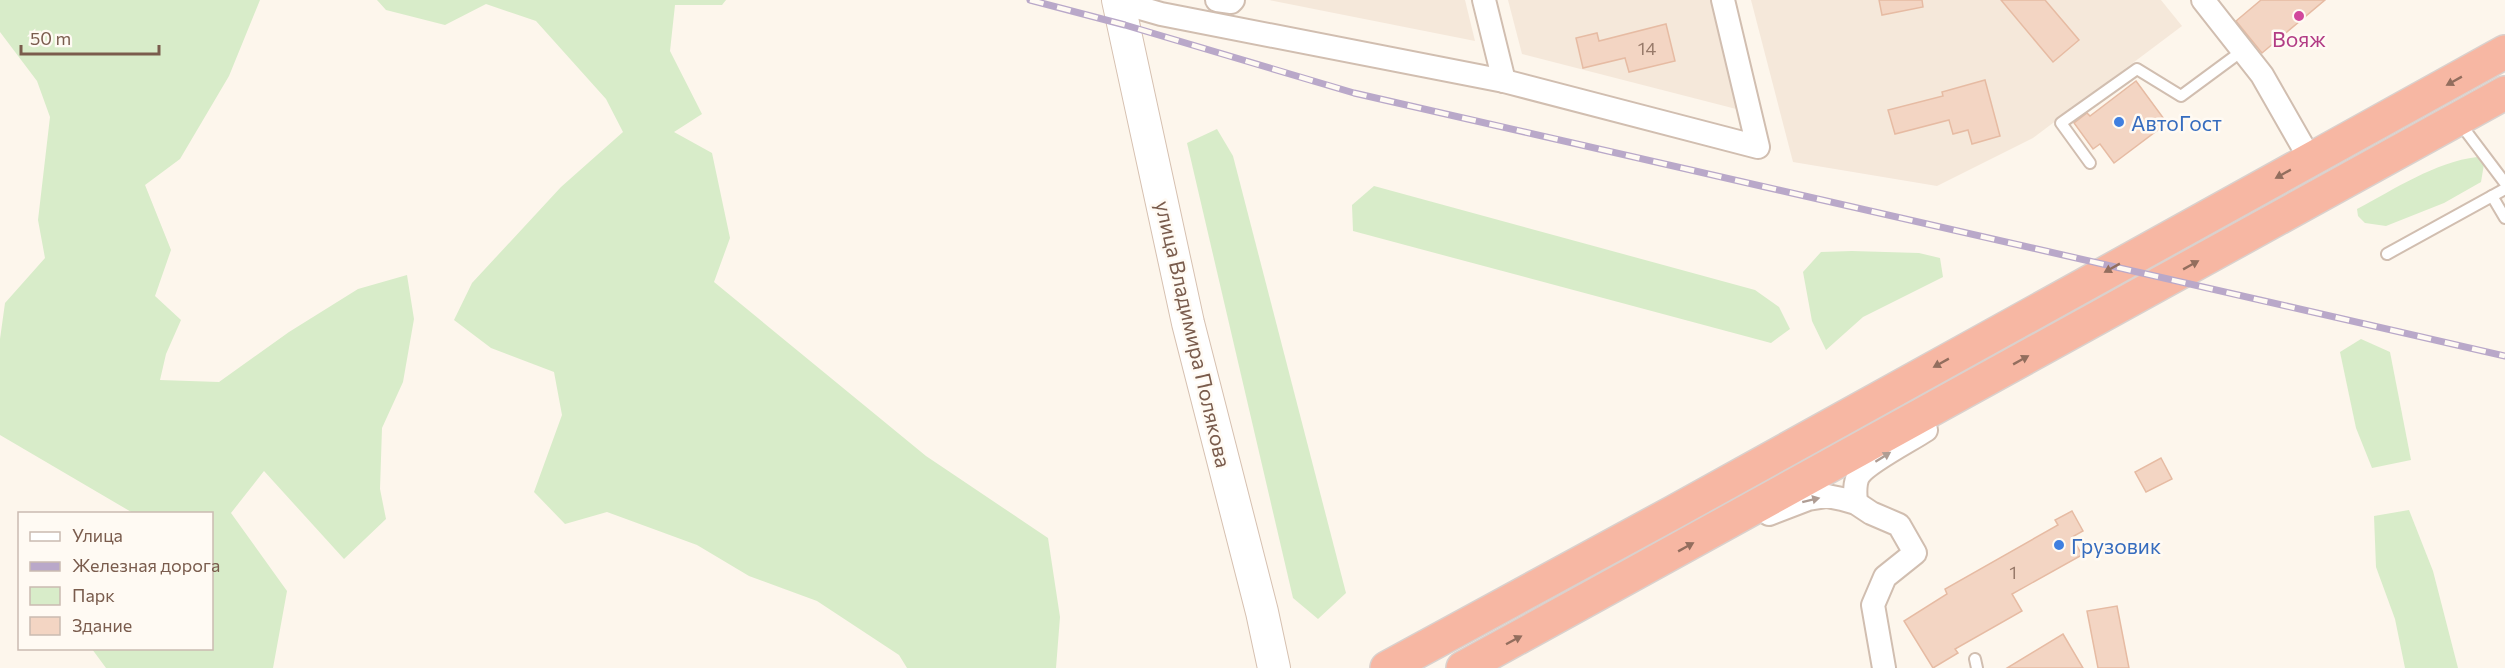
<svg xmlns="http://www.w3.org/2000/svg" width="2505" height="668" font-family="Commissioner,sans-serif">
<style>
.residential{fill:#f5e8da}
.green{fill:#d8ecc9}
.building{fill:#f3d5c3;stroke:#e6bba3;stroke-width:1.5}
.lines{fill:none;stroke-linecap:round;stroke-linejoin:round}
.lane-casing{stroke:#d1beb0;stroke-width:14}
.street-casing{stroke:#d1beb0;stroke-width:26}
.secondary-casing{stroke:#d6c0b0;stroke-width:34}
.highway-casing{stroke:#dad1cd;stroke-width:36}
.lane{stroke:#fff;stroke-width:10}
.street{stroke:#fff;stroke-width:22}
.secondary{stroke:#fff;stroke-width:32}
.highway{stroke:#f7b7a3;stroke-width:33}
.rail-casing{stroke:#b9a8c9;stroke-width:7}
.rail{stroke:#fffaf3;stroke-width:4.5;stroke-dasharray:14;stroke-linecap:butt}
.oneway{fill:#936e5e}
.oneway2{fill:#af9d94}
.hotel-dot{fill:#d1479c;stroke:#fffaf3;stroke-width:2}
.shop-dot{fill:#3f7fe0;stroke:#fffaf3;stroke-width:2}
.labels{text-anchor:middle;dominant-baseline:central;stroke-width:5;stroke-linejoin:round;paint-order:stroke}
.number-label{font-size:18px;fill:#987a6a}
.hotel-label{font-size:21px;fill:#b23c85;stroke:#fffaf3}
.shop-label{font-size:21px;fill:#366cbe;stroke:#fffaf3;text-anchor:start}
.street-label{font-size:21px;fill:#7a5c4d;stroke:#fffaf3}
</style>
<rect width="100%" height="100%" fill="#fdf6ec"/>
<g class="residential">
<polygon points="1269,0 1465,0 1475,41"/>
<polygon points="1508,0 1716,0 1744,111 1522,54"/>
<polygon points="1751,0 2161,0 2182,26 2033,138 1937,186 1793,162"/>
</g>
<g class="green">
<polygon points="0,0 260,0 229,76 180,159 145,185 171,250 155,296 181,320 166,354 160,380 219,382 289,332 358,289 407,275 414,319 403,382 382,428 380,489 386,519 344,559 264,471 231,513 287,591 273,668 106,668 92,649 212,648 212,514 133,513 0,435 0,339 5,303 45,258 38,220 50,117 37,81 0,32"/>
<polygon points="377,0 726,0 722,5 675,5 670,51 702,114 674,132 712,153 730,238 714,282 926,456 1048,538 1060,617 1056,668 907,668 899,655 817,601 749,576 697,545 607,512 565,524 534,492 562,415 554,372 491,348 454,320 472,283 561,187 623,132 606,99 536,21 486,4 445,25 386,10"/>
<polygon points="1217,129 1233,156 1346,593 1318,619 1293,598 1187,143"/>
<path d="M2477,157L2484,164L2481,182L2444,203L2386,226L2365,223L2358,216L2357,209C2395,189 2435,162 2477,157Z"/>
<polygon points="1374,186 1755,290 1779,307 1790,329 1771,343 1353,231 1352,205"/>
<polygon points="1852,251 1919,253 1940,258 1943,277 1863,317 1826,350 1812,321 1803,272 1821,252"/>
<polygon points="2361,339 2390,352 2411,460 2372,468 2356,428 2340,352"/>
<polygon points="2409,510 2433,571 2458,668 2405,668 2395,619 2376,567 2374,516"/>
</g>
<g class="building">
<polygon points="1879,0 1922,0 1923,7 1882,15"/>
<polygon points="2001,0 2045,0 2079,40 2053,62"/>
<polygon points="2261,0 2325,0 2262,53 2236,21"/>
<polygon points="1666,24 1675,61 1629,72 1625,58 1583,68 1576,38 1597,33 1599,41"/>
<polygon points="1985,80 2000,136 1972,144 1968,130 1953,134 1949,120 1895,134 1888,110 1943,96 1942,92"/>
<polygon points="2136,81 2167,123 2114,163 2100,144 2093,149 2074,123 2087,113 2090,116"/>
<polygon points="2161,458 2172,479 2146,492 2135,472"/>
<polygon points="2072,511 2083,531 2072,537 2082,555 2012,594 2022,611 1955,649 1958,653 1933,668 1904,621 1947,594 1945,589 2058,525 2055,520"/>
<polygon points="2117,606 2129,668 2098,668 2087,611"/>
<polygon points="2063,634 2083,668 2007,668"/>
</g>
<g class="lines">
<g class="lane-casing">
<g id="lane">
<polyline points="2459,122 2505,183"/>
<polyline points="2090,163 2061,123 2137,69 2181,96 2242,51"/>
<polyline points="2492,196 2505,218"/>
<polyline points="2387,254 2505,189"/>
<polyline points="1975,659 1977,668"/>
</g>
</g>
<g class="street-casing">
<g id="street">
<polyline points="1217,0 1231,2 1233,0"/>
<polyline points="1484,0 1504,81"/>
<polyline points="2203,0 2262,75 2310,159"/>
<polyline points="1119,2 1161,14 1504,81 1758,147 1723,0"/>
<path d="M1856,503C1855,493 1854,483 1859,475C1868,462 1911,440 1926,430"/>
<polyline points="1769,514 1808,499 1827,496 1842,499 1856,503 1871,513 1899,525 1915,553 1885,577 1873,605 1884,668"/>
</g>
</g>
<g class="secondary-casing">
<polyline id="secondary" points="1118,0 1188,323 1262,612 1274,668"/>
</g>
<g class="highway-casing">
<g id="highway">
<polyline points="1387,668 1674,512 2505,52"/>
<path d="M1463,668C1812,479 2157,283 2505,93"/>
</g>
</g>
<use href="#lane" class="lane"/>
<use href="#street" class="street"/>
<use href="#secondary" class="secondary"/>
<use href="#highway" class="highway"/>
<g class="rail-casing">
<polyline id="rail" points="1030,0 1125,25 1354,93 2505,356"/>
</g>
<use href="#rail" class="rail"/>
</g>
<defs><path id="oneway-solid" d="M-6-.8H1V-3.2L6.5 0L1 3.2V.8H-6Z" transform="scale(1.5)"/></defs>
<g class="oneway">
<use href="#oneway-solid" transform="translate(2454 81) rotate(151)"/>
<use href="#oneway-solid" transform="translate(2283 174) rotate(151)"/>
<use href="#oneway-solid" transform="translate(2191 265) rotate(-29)"/>
<use href="#oneway-solid" transform="translate(2112 268) rotate(151)"/>
<use href="#oneway-solid" transform="translate(2021 360) rotate(-29)"/>
<use href="#oneway-solid" transform="translate(1941 363) rotate(151)"/>
<use href="#oneway-solid" transform="translate(1686 547) rotate(-29)"/>
<use href="#oneway-solid" transform="translate(1514 640) rotate(-28)"/>
</g>
<g class="oneway2">
<use href="#oneway-solid" transform="translate(1883 457) rotate(-32)"/>
<use href="#oneway-solid" transform="translate(1811 500) rotate(-14)"/>
</g>
<circle class="hotel-dot" cx="2299" cy="16" r="6"/>
<g class="shop-dot">
<circle cx="2119" cy="122" r="6"/>
<circle cx="2059" cy="545" r="6"/>
</g>
<g class="labels">
<g class="number-label">
<text x="1647" y="48">14</text>
<text x="2013" y="572">1</text>
</g>
<g class="hotel-label">
<text x="2299" y="38">Вояж</text>
</g>
<g class="shop-label">
<text x="2131" y="122">АвтоГост</text>
<text x="2071" y="545">Грузовик</text>
</g>
<g class="street-label">
<text transform="translate(1194 334) rotate(77)">улица Владимира Полякова</text>
</g>
</g>
<rect x="18" y="512" width="195" height="138" fill="#fffaf3" stroke="#cabbb1" stroke-width="1.5"/>
<rect x="30" y="532" width="30" height="9" fill="#ffffff" stroke="#cabbb1" stroke-width="1.5"/>
<text x="72" y="542" font-size="18" fill="#7a5c4d">Улица</text>
<rect x="30" y="562" width="30" height="9" fill="#b9a8c9" stroke="#cabbb1" stroke-width="1.5"/>
<text x="72" y="572" font-size="18" fill="#7a5c4d">Железная дорога</text>
<rect x="30" y="587" width="30" height="18" fill="#d8ecc9" stroke="#cabbb1" stroke-width="1.5"/>
<text x="72" y="602" font-size="18" fill="#7a5c4d">Парк</text>
<rect x="30" y="617" width="30" height="18" fill="#f3d5c3" stroke="#cabbb1" stroke-width="1.5"/>
<text x="72" y="632" font-size="18" fill="#7a5c4d">Здание</text>
<path d="M21 45v9h138v-9" fill="none" stroke="#7a5c4d" stroke-width="3"/>
<text x="30" y="45" font-size="18" fill="#7a5c4d" stroke="#fffaf3" stroke-width="4.5" paint-order="stroke">50 m</text>
</svg>
